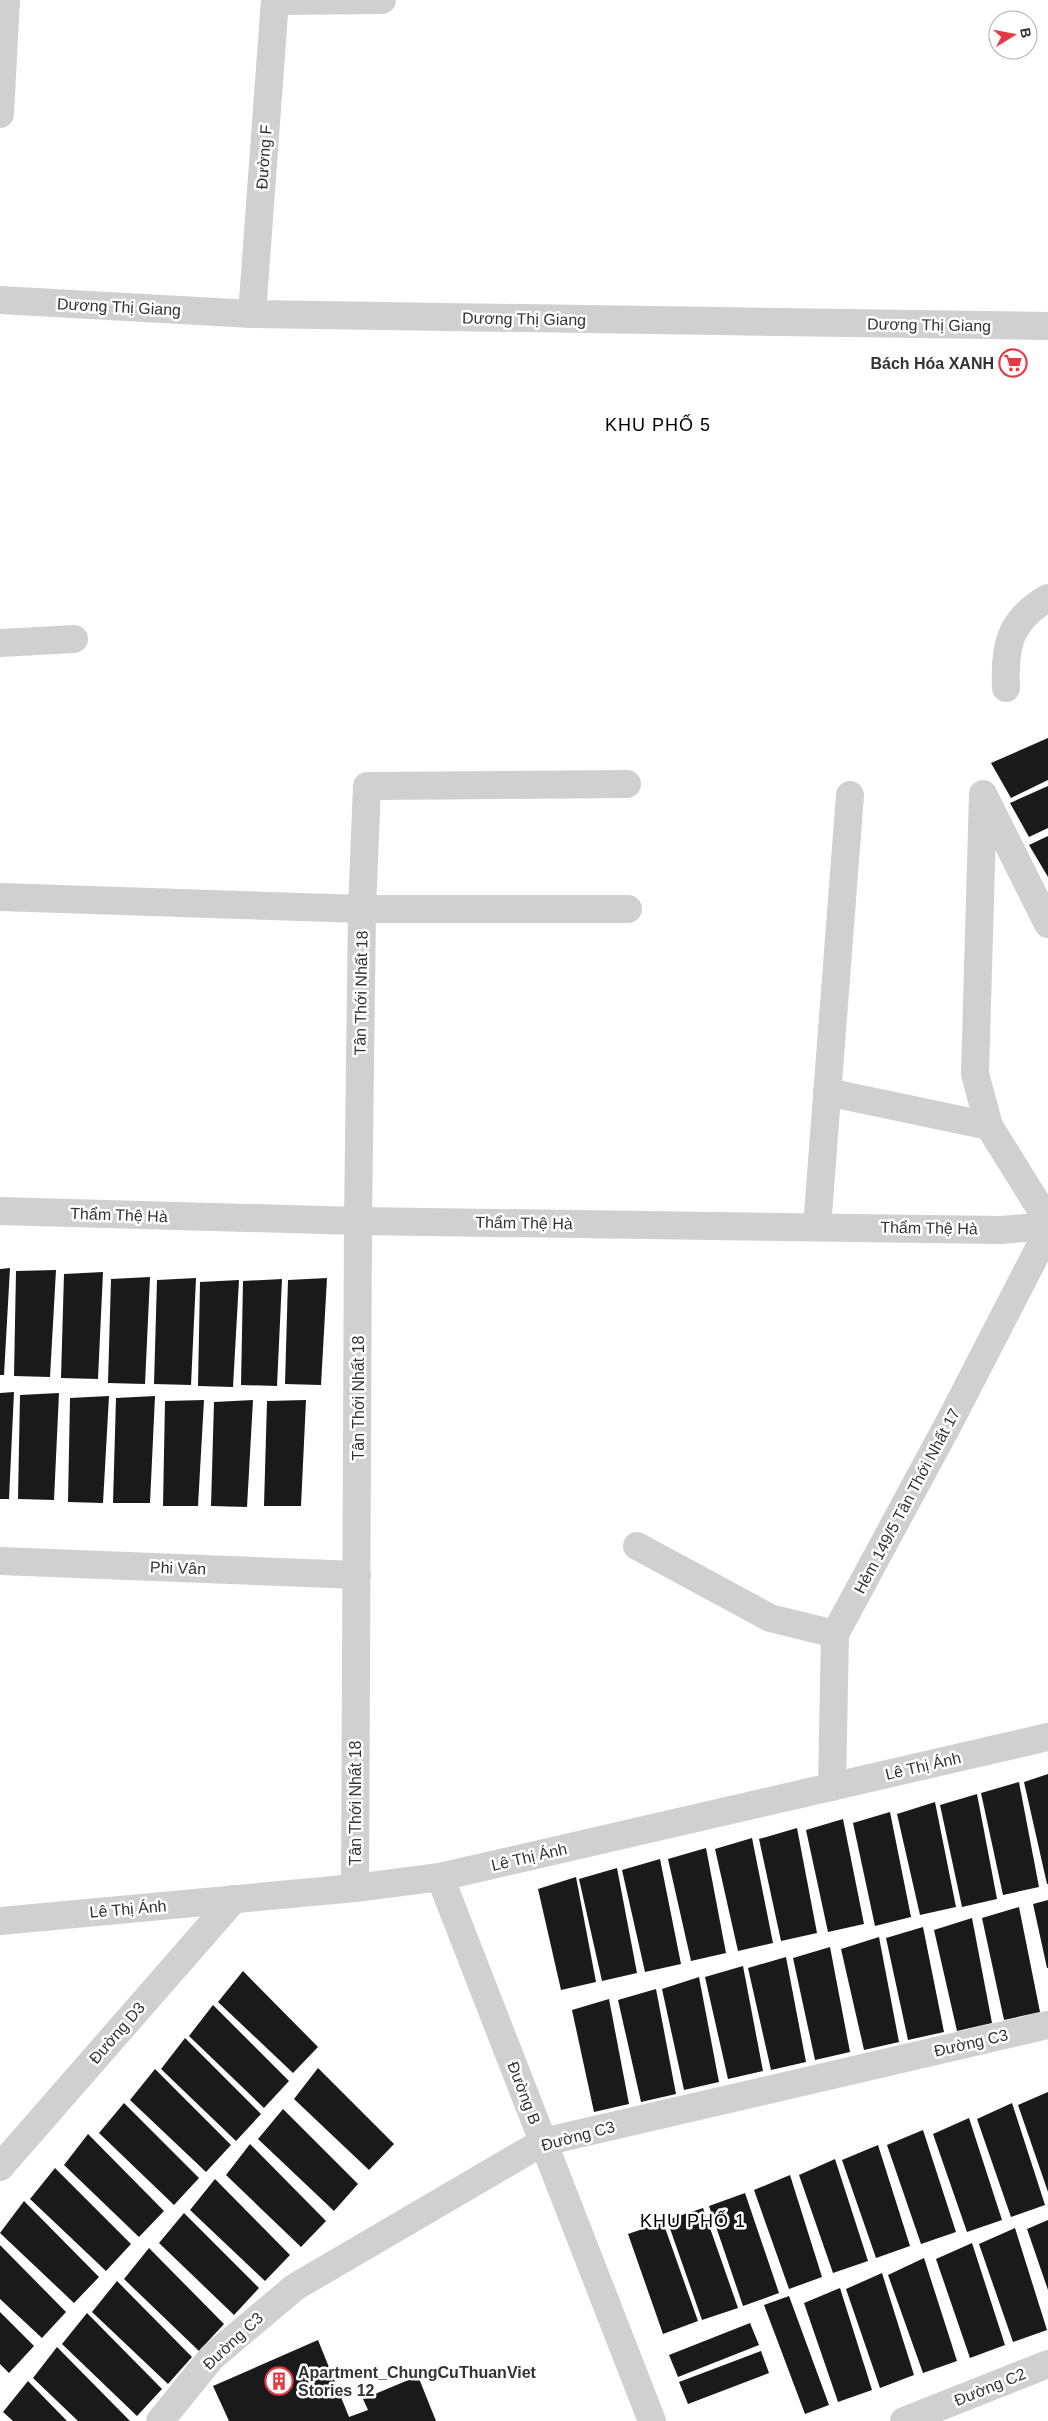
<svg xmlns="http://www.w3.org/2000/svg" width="1048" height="2421" font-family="Helvetica,sans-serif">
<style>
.building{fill:#1a1a1a}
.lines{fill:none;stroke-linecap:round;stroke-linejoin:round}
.minor{stroke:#d0d0d0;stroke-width:28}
.labels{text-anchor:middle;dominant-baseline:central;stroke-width:5;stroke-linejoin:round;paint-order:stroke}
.street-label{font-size:16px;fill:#333;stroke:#fff}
.poi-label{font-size:16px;font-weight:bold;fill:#333;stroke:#fff;text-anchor:end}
.neighbourhood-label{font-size:18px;letter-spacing:1px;fill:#000;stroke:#fff}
</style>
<rect width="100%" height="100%" fill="#fff"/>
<g class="building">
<polygon points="1048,738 1048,780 1011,798 991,763"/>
<polygon points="1048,786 1048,828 1029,837 1010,803"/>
<polygon points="1048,836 1048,877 1029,845"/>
<polygon points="10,1268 4,1375 0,1375 0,1269"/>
<polygon points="56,1270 50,1377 14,1376 16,1271"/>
<polygon points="103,1272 98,1379 61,1378 64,1274"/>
<polygon points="150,1277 145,1384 108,1383 111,1279"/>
<polygon points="196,1278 191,1385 154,1384 157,1280"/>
<polygon points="327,1278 321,1385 285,1384 288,1280"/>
<polygon points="282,1279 277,1386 241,1385 243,1281"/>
<polygon points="239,1280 233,1387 198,1386 200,1282"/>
<polygon points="14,1392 9,1499 0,1499 0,1393"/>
<polygon points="59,1393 54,1500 18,1499 20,1395"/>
<polygon points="109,1396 103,1503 68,1502 70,1398"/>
<polygon points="155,1396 150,1503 113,1503 116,1398"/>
<polygon points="204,1400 198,1506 163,1506 165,1401"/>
<polygon points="253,1400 247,1507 211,1506 214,1402"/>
<polygon points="306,1400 301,1506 264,1506 267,1401"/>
<polygon points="1048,1774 1048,1884 1047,1884 1024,1782"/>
<polygon points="1019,1782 1039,1887 1003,1895 981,1793"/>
<polygon points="977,1794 997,1899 962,1907 940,1805"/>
<polygon points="935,1802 956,1907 920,1915 897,1814"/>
<polygon points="890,1812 911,1917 875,1926 853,1823"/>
<polygon points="843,1819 864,1924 828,1932 806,1830"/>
<polygon points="797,1828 817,1933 781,1941 759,1839"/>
<polygon points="752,1838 773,1943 738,1951 715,1849"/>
<polygon points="706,1848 726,1953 691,1961 668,1859"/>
<polygon points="660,1859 681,1964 645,1972 622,1870"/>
<polygon points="617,1868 637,1973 602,1981 579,1879"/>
<polygon points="576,1877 596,1982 561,1990 538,1889"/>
<polygon points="1048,1900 1048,1968 1047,1968 1033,1904"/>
<polygon points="1019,1907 1040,2012 1004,2020 982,1918"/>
<polygon points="972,1918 992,2023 957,2031 934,1930"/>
<polygon points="923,1927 944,2032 908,2040 886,1938"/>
<polygon points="879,1937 899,2042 864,2050 841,1949"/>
<polygon points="830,1947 850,2052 815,2060 793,1958"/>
<polygon points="786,1957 806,2062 771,2070 748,1968"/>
<polygon points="743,1966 763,2071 728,2079 705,1977"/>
<polygon points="243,1971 318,2047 293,2073 218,2002"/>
<polygon points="699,1977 719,2082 684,2090 662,1989"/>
<polygon points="656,1989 676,2094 641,2102 618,2000"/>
<polygon points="609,1999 629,2104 594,2112 572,2010"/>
<polygon points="213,2005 289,2081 264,2108 189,2036"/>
<polygon points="185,2038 261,2114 236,2141 161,2069"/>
<polygon points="318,2068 394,2144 369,2170 294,2099"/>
<polygon points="155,2069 231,2145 206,2172 130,2100"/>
<polygon points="1048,2092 1048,2192 1018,2105"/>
<polygon points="124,2103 199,2178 174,2205 99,2133"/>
<polygon points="1012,2103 1045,2205 1011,2217 977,2119"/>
<polygon points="283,2109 358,2184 334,2211 258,2139"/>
<polygon points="969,2118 1002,2220 967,2232 933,2134"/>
<polygon points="923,2130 956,2232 921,2244 887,2145"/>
<polygon points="88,2134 164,2211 139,2237 64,2165"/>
<polygon points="250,2144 326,2221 301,2247 226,2175"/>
<polygon points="878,2145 910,2246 876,2258 842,2160"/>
<polygon points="835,2159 868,2261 833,2273 799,2175"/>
<polygon points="55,2168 131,2244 106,2271 30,2199"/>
<polygon points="790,2175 822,2277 789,2289 754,2190"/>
<polygon points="215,2179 290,2255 265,2281 190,2210"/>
<polygon points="745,2193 779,2293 743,2306 709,2206"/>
<polygon points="24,2201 99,2277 74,2303 0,2233"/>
<polygon points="703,2208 738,2308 702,2320 667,2220"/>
<polygon points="184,2213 259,2288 234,2315 159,2243"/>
<polygon points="1048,2220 1048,2290 1027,2229"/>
<polygon points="663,2222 698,2321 663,2334 628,2234"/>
<polygon points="1015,2228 1047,2330 1013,2342 979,2244"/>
<polygon points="972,2243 1005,2345 970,2358 936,2259"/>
<polygon points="0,2245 66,2312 42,2338 0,2299"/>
<polygon points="149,2248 224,2324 199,2351 124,2279"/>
<polygon points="924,2258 957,2361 923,2373 888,2275"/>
<polygon points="882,2273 914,2375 880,2388 846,2289"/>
<polygon points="117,2281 192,2357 168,2384 92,2312"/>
<polygon points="840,2288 872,2390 838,2402 804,2303"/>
<polygon points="789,2296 829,2405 805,2414 764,2305"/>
<polygon points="0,2312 34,2346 9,2373 0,2364"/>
<polygon points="87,2313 162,2389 137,2416 62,2344"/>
<polygon points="750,2323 759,2345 678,2377 669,2355"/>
<polygon points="318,2340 349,2417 368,2410 363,2399 418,2376 436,2421 229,2421 213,2386"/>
<polygon points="57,2347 130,2421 78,2421 33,2378"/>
<polygon points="761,2351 769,2373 688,2404 679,2382"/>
<polygon points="28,2381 67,2421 13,2421 3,2412"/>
</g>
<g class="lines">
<g class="minor">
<polyline points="275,1 382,0"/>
<polyline points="0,114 6,0"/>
<polyline points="0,300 252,314 1048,326"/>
<polyline points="252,314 275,0"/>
<polyline points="0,643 74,639"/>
<path d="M1006,688C1004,647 1009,620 1048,598"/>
<polyline points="983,794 975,1074 989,1126 1048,1221"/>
<polyline points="985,798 1048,924"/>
<polyline points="0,897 362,909 628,909"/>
<polyline points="827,1092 989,1126"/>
<polyline points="0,1211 358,1221 1001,1230 1048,1226"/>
<polyline points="817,1227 850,795"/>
<polyline points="637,1546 770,1618 835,1634"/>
<polyline points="0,1561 357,1575"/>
<polyline points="832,1787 835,1634 950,1421 1048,1231"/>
<polyline points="440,1877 652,2421"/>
<polyline points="355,1888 358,1221 362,909 367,786 627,784"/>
<polyline points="0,1921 355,1888 440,1877 1048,1737"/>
<polyline points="0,2167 234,1899"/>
<polyline points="160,2421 212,2357 295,2287 543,2142 1048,2025"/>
<polyline points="904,2421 1048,2364"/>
</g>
</g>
<defs>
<g id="supermarket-ring" transform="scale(1.4375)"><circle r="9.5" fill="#fff" stroke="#e63946" stroke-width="1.5"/><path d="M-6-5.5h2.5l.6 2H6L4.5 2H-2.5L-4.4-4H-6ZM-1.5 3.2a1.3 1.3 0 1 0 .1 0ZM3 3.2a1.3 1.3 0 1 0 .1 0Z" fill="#e63946"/></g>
<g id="building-ring" transform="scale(1.4375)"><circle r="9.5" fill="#fff" stroke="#e63946" stroke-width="1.5"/><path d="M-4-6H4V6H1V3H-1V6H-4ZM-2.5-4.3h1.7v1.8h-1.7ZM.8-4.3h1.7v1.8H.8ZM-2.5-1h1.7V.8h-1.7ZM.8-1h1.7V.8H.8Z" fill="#e63946"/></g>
</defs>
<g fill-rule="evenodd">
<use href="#supermarket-ring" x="1013" y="363"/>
<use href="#building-ring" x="279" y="2381"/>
</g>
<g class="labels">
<g class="street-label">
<text transform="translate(264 157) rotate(-86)">Đường F</text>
<text transform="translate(119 307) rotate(3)">Dương Thị Giang</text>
<text transform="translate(524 319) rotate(1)">Dương Thị Giang</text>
<text transform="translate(929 325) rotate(1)">Dương Thị Giang</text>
<text transform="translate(361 993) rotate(-89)">Tân Thới Nhất 18</text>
<text transform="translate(119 1215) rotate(2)">Thẩm Thệ Hà</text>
<text transform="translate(524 1223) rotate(1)">Thẩm Thệ Hà</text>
<text transform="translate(929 1228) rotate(1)">Thẩm Thệ Hà</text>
<text transform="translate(358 1398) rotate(-90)">Tân Thới Nhất 18</text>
<text transform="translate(907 1501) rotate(-62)">Hẻm 149/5 Tân Thới Nhất 17</text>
<text transform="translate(178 1568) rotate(2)">Phi Vân</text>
<text transform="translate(923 1766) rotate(-13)">Lê Thị Ánh</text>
<text transform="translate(355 1803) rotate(-90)">Tân Thới Nhất 18</text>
<text transform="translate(529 1857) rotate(-13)">Lê Thị Ánh</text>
<text transform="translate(128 1909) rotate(-5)">Lê Thị Ánh</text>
<text transform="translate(117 2033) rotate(-49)">Đường D3</text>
<text transform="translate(971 2043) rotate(-13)">Đường C3</text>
<text transform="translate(524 2093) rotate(69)">Đường B</text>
<text transform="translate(578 2136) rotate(-15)">Đường C3</text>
<text transform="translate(233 2341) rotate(-43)">Đường C3</text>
<text transform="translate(990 2387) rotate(-22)">Đường C2</text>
</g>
<g class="poi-label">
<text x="994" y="363">Bách Hóa XANH</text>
<text x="298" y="2372" text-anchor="start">Apartment_ChungCuThuanViet<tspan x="298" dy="18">Stories 12</tspan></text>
</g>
<g class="neighbourhood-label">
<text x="658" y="425">KHU PHỐ 5</text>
<text x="693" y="2221">KHU PHỐ 1</text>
</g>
</g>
<g transform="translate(1013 35) rotate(80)"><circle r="24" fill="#ffffff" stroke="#adadad"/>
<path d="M0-4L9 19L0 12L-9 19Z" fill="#e63946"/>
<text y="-8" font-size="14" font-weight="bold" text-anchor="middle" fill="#333333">B</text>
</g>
</svg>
